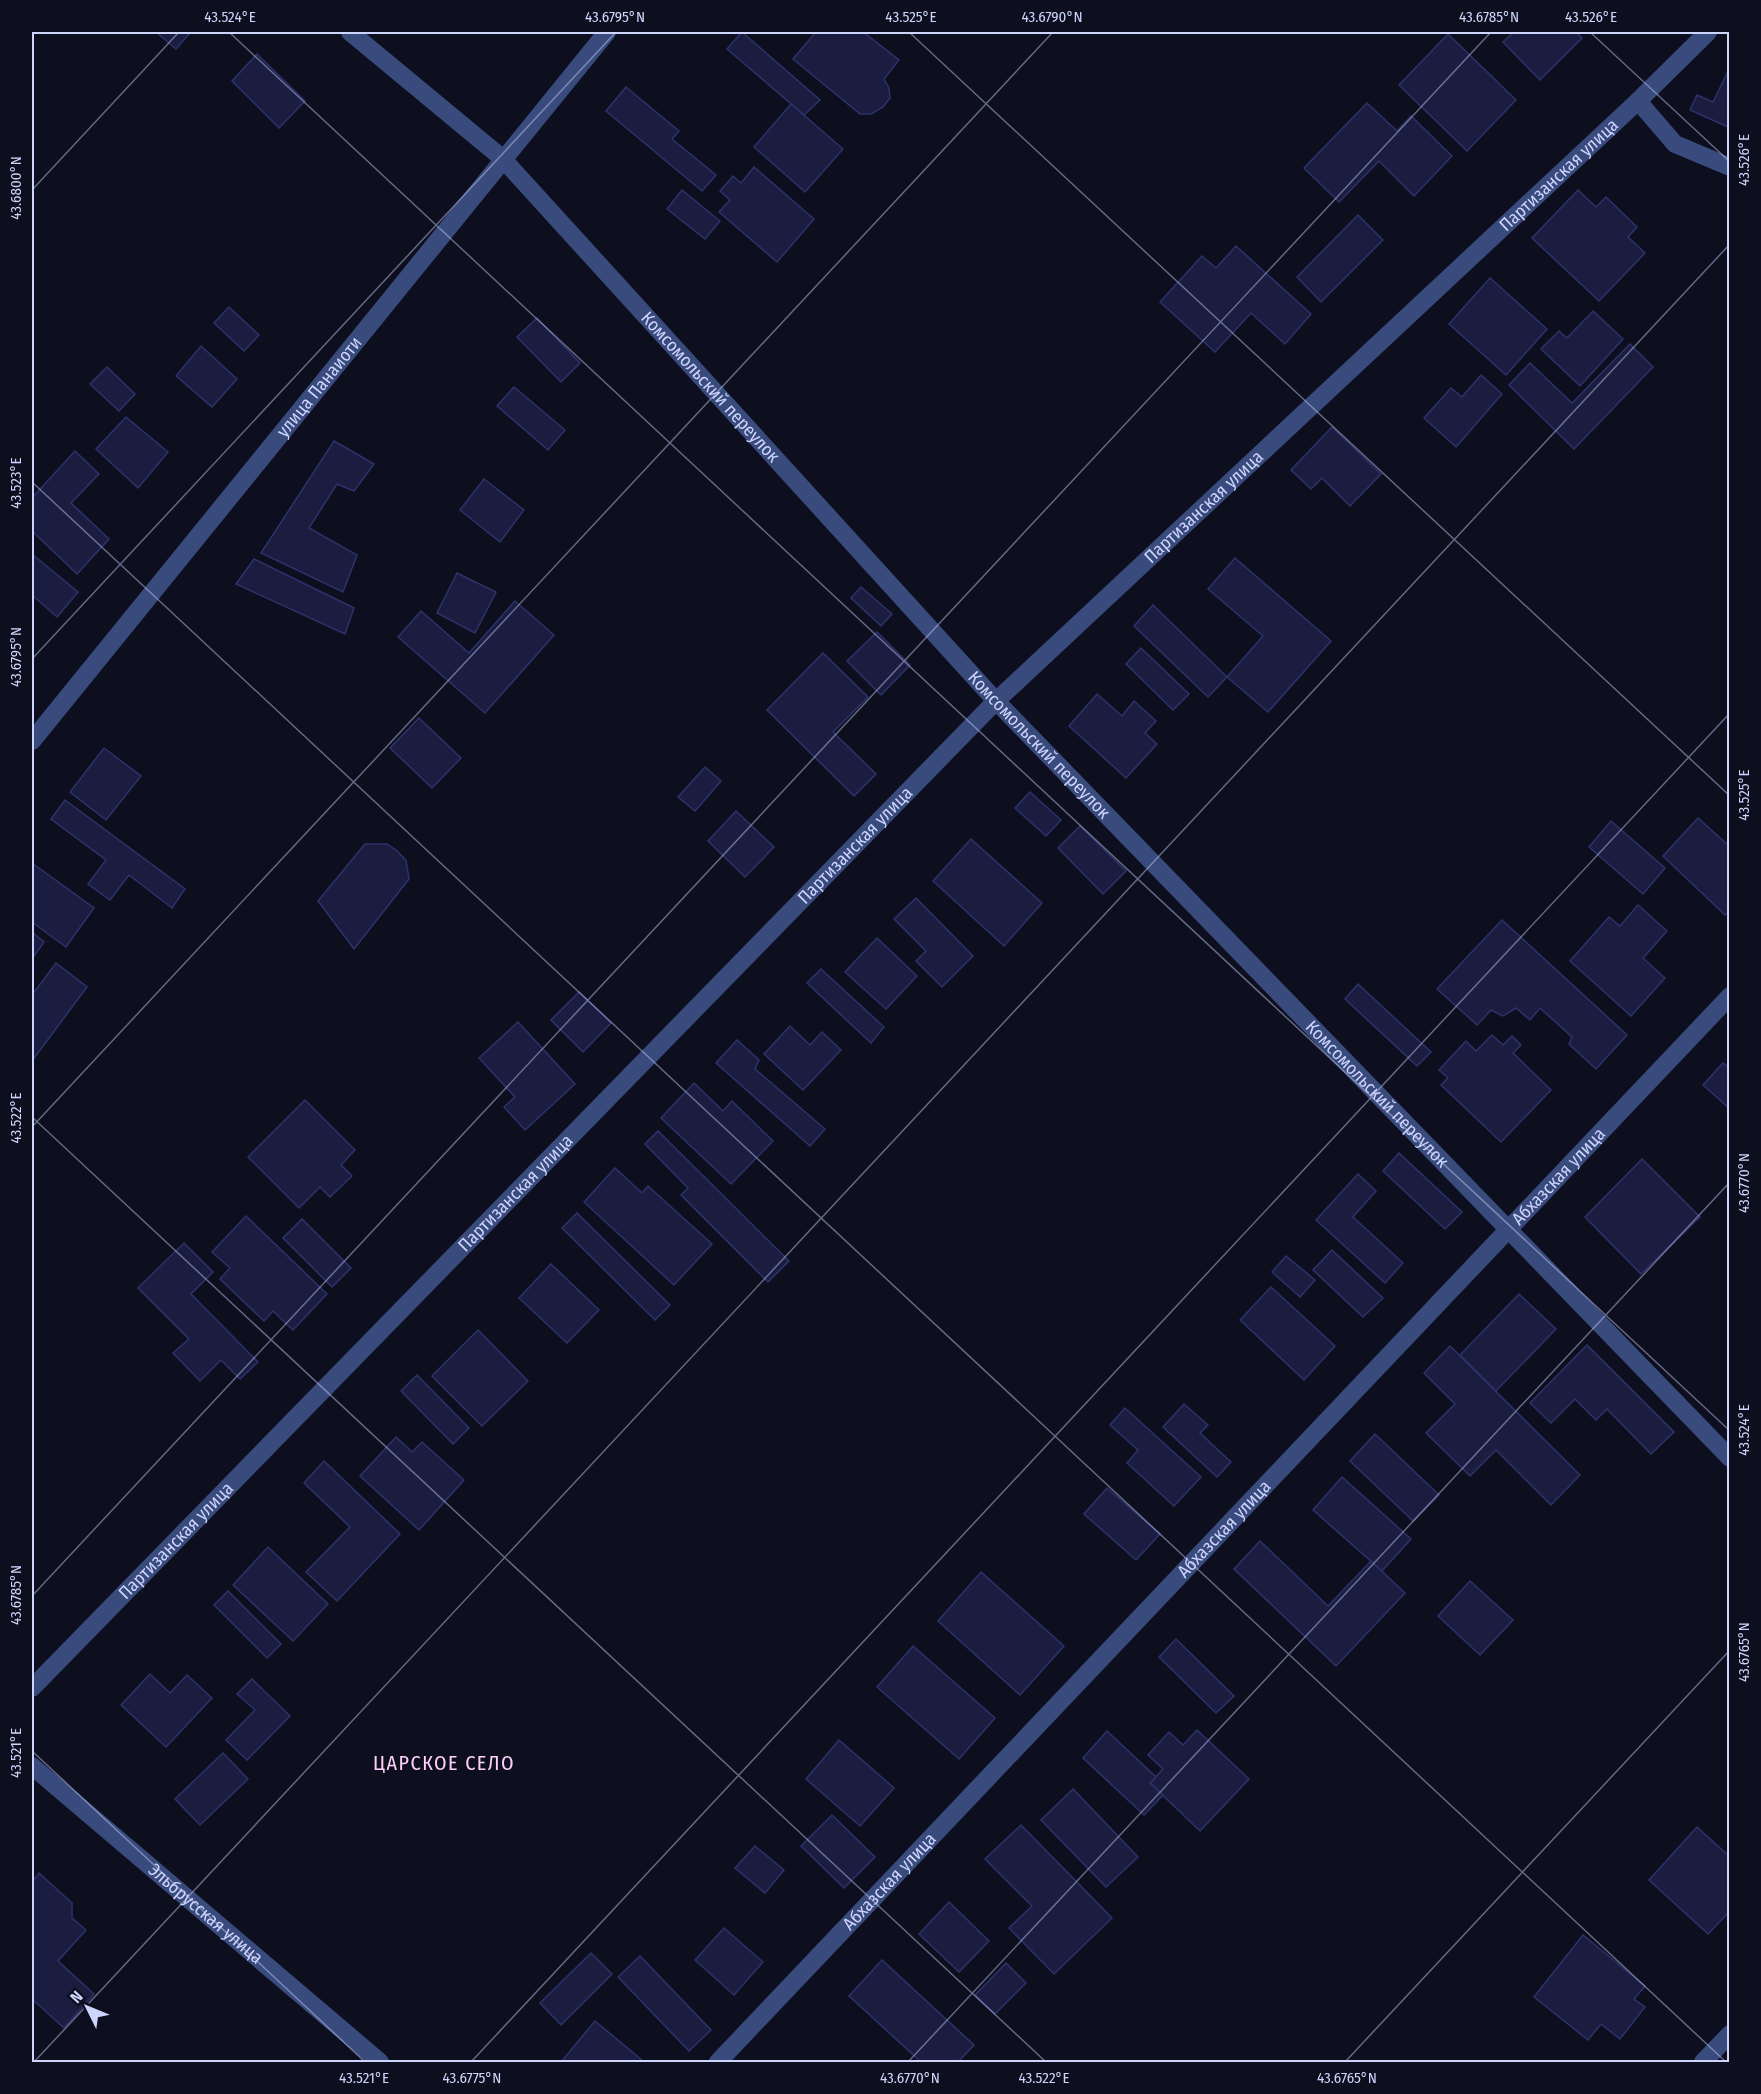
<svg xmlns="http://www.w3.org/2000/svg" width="1761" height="2094" font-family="'Fira Sans Condensed',sans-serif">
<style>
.building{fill:#1a1d40;stroke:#2d326b;stroke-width:1.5}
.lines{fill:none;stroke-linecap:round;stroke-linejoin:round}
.minor{stroke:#394a7d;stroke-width:18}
.ticks{fill:none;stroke:#cdd5fd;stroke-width:1.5;stroke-opacity:0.45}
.labels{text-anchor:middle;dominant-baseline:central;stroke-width:4.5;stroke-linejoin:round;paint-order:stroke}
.street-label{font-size:18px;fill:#cdd5fd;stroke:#0d0f1f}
.neighbourhood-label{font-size:20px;letter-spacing:1.5px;fill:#fecffa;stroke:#0d0f1f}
.neatline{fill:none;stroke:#cdd5fd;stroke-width:2}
.ticks-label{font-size:15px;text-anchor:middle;fill:#cdd5fd}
</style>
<rect width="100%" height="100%" fill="#0d0f1f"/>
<g class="building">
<polygon points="156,32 188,32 190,33 176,49"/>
<polygon points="742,32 820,100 804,115 727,49"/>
<polygon points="816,32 863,32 899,60 884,79 889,88 890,98 883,107 871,114 860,114 793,59"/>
<polygon points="1514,32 1576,32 1582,38 1540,80 1503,42"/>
<polygon points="1448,34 1516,100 1467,151 1399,85"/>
<polygon points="257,54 305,101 279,128 232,81"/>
<polygon points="1730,67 1730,128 1690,110 1697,95 1713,102"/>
<polygon points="626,87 679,131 672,139 716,175 702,191 606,111"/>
<polygon points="1367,103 1397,131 1411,116 1452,156 1414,196 1379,161 1339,202 1304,168"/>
<polygon points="791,104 843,149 805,192 754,147"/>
<polygon points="754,167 814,219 777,262 719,212 730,200 720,191 733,176 741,183"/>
<polygon points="682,190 720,221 705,239 667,209"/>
<polygon points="1578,190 1596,207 1606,197 1637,227 1628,237 1645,253 1599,301 1532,238"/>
<polygon points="1358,215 1383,240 1321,302 1297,277"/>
<polygon points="1236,246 1311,314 1285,344 1251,313 1215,352 1160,302 1202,256 1216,268"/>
<polygon points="1490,278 1547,329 1506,375 1449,324"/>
<polygon points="229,307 259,335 244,351 214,323"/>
<polygon points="1593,311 1623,339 1580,386 1541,349 1559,331 1567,338"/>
<polygon points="537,318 580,363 561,382 517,337"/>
<polygon points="1630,344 1653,367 1574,449 1509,385 1530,363 1572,403"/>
<polygon points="201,346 237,379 212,407 176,376"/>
<polygon points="107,367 135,394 119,411 90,384"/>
<polygon points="1481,375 1502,394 1456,447 1424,418 1451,388 1462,397"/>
<polygon points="514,387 565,430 548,450 497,406"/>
<polygon points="126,417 168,452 138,488 96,449"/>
<polygon points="1332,427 1381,474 1350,506 1322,478 1311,489 1291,470"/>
<polygon points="334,441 374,464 354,491 337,484 309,528 357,555 343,592 261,553"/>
<polygon points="75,451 99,474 71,503 109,539 77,574 32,531 32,498"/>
<polygon points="484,479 524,510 500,542 460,510"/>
<polygon points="32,554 78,592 57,617 32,595"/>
<polygon points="1235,558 1331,641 1268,712 1227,677 1263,636 1208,589"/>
<polygon points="254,559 354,608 345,634 236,584"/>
<polygon points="457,573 496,592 475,633 437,613"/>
<polygon points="861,587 892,614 881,626 851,598"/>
<polygon points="515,601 554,635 485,713 398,637 421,611 469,653"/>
<polygon points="1153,605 1227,677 1208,697 1134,626"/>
<polygon points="877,632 910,665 881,695 847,661"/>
<polygon points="1141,648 1189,694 1173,710 1126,664"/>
<polygon points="823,653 868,697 833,732 876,774 854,796 767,710"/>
<polygon points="1097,694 1122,716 1134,701 1156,721 1145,733 1157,744 1126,778 1069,726"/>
<polygon points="419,718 461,758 432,788 390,748"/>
<polygon points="104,748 141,776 106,820 70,792"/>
<polygon points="705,767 721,781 695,811 678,797"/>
<polygon points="1030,792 1061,820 1046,836 1015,808"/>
<polygon points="65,800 185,889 172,908 129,875 110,900 88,884 106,860 51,819"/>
<polygon points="736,811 774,847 745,877 708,841"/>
<polygon points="1698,818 1728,845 1730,843 1730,910 1725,915 1663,856"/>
<polygon points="1611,821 1665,868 1643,894 1589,847"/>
<polygon points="1080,826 1126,871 1103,894 1058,848"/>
<polygon points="971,839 1042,903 1004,946 933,881"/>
<polygon points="365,844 387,844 396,850 406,860 409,879 354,949 318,901"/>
<polygon points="32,863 94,908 66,947 32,922"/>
<polygon points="916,898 973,956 942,987 916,961 926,951 894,919"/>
<polygon points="1638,905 1667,931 1643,958 1665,978 1631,1016 1570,961 1609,917 1620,926"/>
<polygon points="1502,920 1627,1035 1596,1069 1569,1044 1572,1037 1540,1008 1530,1020 1516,1008 1503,1016 1491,1010 1477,1025 1437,989"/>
<polygon points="32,932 44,942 32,959"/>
<polygon points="877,938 917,976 886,1009 845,972"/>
<polygon points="56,963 87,987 32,1061 32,995"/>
<polygon points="821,969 884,1027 871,1043 807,983"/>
<polygon points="1358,984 1431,1052 1417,1066 1345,999"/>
<polygon points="579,992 611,1023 583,1052 551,1020"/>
<polygon points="518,1022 575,1084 525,1130 504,1107 515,1097 479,1058"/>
<polygon points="790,1026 810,1045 822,1032 841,1050 803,1090 764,1054"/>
<polygon points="1492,1035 1503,1045 1512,1036 1521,1045 1513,1053 1551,1090 1501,1142 1441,1085 1448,1078 1439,1070 1466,1041 1476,1051"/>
<polygon points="737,1040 759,1060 755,1069 825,1129 810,1146 716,1063"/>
<polygon points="1723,1063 1730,1068 1730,1109 1703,1085"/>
<polygon points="694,1083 723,1111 732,1101 773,1141 731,1184 661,1118"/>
<polygon points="305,1100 355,1150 341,1165 352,1176 330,1197 320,1187 299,1208 248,1157"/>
<polygon points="658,1131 789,1261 768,1282 681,1195 688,1188 645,1144"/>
<polygon points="1399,1153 1462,1212 1445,1229 1383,1171"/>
<polygon points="1642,1159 1700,1217 1641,1274 1585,1217"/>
<polygon points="615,1168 642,1193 648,1186 712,1244 674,1285 584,1202"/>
<polygon points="1358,1174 1376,1191 1353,1217 1403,1263 1385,1283 1316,1220"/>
<polygon points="577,1213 670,1305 655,1320 562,1228"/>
<polygon points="246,1216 327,1294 293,1330 273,1311 264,1321 220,1279 230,1268 212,1252"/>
<polygon points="302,1219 351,1268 332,1287 283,1238"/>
<polygon points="184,1243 213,1272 191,1294 258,1362 240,1379 221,1360 200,1381 173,1353 189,1339 138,1288"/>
<polygon points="1332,1250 1383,1298 1363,1317 1313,1270"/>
<polygon points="1286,1256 1315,1280 1300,1297 1272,1272"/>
<polygon points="551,1264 599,1310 567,1343 519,1298"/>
<polygon points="1271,1287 1335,1346 1304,1380 1240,1320"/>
<polygon points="1519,1294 1556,1329 1496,1391 1460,1355"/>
<polygon points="478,1330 528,1381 482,1426 432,1376"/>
<polygon points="1587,1345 1674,1432 1651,1454 1607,1409 1596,1420 1575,1399 1551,1423 1530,1403"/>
<polygon points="1450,1346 1580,1475 1551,1505 1496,1450 1470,1476 1426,1433 1455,1404 1424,1373"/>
<polygon points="417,1375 469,1428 453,1444 401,1391"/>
<polygon points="1184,1404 1208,1425 1200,1433 1231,1462 1217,1477 1163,1427"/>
<polygon points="1125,1408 1201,1477 1174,1506 1127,1463 1138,1450 1110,1425"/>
<polygon points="1375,1434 1439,1495 1413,1521 1350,1461"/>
<polygon points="396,1437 412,1452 422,1442 464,1480 419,1530 360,1476"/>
<polygon points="324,1461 400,1534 337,1601 306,1572 350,1527 304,1483"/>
<polygon points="1342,1477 1411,1539 1382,1571 1313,1510"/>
<polygon points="1107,1488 1160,1534 1136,1560 1084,1514"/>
<polygon points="1260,1541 1328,1606 1371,1561 1405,1593 1336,1666 1234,1569"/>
<polygon points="268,1547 328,1604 293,1641 233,1585"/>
<polygon points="981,1572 1064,1646 1020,1695 938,1621"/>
<polygon points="1470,1581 1513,1620 1480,1655 1438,1616"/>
<polygon points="228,1591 281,1644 267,1658 214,1605"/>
<polygon points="1176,1639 1234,1696 1216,1713 1159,1657"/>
<polygon points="913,1646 995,1718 959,1759 877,1687"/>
<polygon points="150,1674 170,1693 187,1675 212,1698 166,1747 121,1705"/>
<polygon points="252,1679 290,1716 247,1760 226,1740 255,1710 237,1694"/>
<polygon points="1197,1730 1249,1779 1200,1831 1150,1783 1163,1769 1148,1755 1169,1732 1183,1745"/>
<polygon points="1107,1731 1156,1777 1150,1783 1163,1795 1144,1815 1083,1758"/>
<polygon points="839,1740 894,1788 860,1826 806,1779"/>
<polygon points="223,1753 248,1779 200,1825 175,1799"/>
<polygon points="1073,1789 1138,1857 1106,1887 1041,1820"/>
<polygon points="832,1815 875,1857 844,1888 801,1846"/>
<polygon points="1021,1825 1112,1918 1054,1974 1009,1928 1032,1906 985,1859"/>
<polygon points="1697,1827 1730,1857 1730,1911 1708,1934 1649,1880"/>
<polygon points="755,1846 784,1870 765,1893 735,1868"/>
<polygon points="39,1873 72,1903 72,1918 86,1930 58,1961 94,1994 64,2028 32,1999 32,1882"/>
<polygon points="949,1902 989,1941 959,1972 919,1934"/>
<polygon points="724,1928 763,1962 734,1995 695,1960"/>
<polygon points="1583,1935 1645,1986 1634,1999 1645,2007 1620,2039 1601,2024 1588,2040 1534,1997"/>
<polygon points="591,1953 612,1974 561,2025 540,2003"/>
<polygon points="640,1956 711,2030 689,2051 618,1977"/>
<polygon points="882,1960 974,2045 958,2062 921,2062 849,1996"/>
<polygon points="1006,1963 1026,1983 995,2014 975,1995"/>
<polygon points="595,2021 643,2061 642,2062 561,2062"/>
</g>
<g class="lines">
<g class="minor">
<path id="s1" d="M350,32L502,158L996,701L1730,1458"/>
<polyline points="1638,101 1675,144 1730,167"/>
<path id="s2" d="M32,741L607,32"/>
<path id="s3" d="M32,1688L996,701L1638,101L1708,32"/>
<path id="s4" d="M32,1766L380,2062"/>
<path id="s5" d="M718,2062L1730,996"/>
<polyline points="1703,2062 1730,2034"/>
</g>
</g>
<path class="ticks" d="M229,32L1730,1431M909,32L1730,796M1590,32L1730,162M32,190L179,32M32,482L1726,2062M32,659L616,32M32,1117L1046,2062M32,1127L1053,32M32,1596L1491,32M32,1751L365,2062M34,2062L1730,244M471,2062L1730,713M908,2062L1730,1182M1345,2062L1730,1650"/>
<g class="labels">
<g class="street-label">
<text stroke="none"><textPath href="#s3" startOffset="2150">Партизанская улица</textPath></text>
<text stroke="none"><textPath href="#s2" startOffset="456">улица Панаиоти</textPath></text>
<text stroke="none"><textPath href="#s1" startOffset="507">Комсомольский переулок</textPath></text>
<text stroke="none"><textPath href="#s3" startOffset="1664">Партизанская улица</textPath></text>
<text stroke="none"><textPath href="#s1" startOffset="993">Комсомольский переулок</textPath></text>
<text stroke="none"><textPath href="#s3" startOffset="1178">Партизанская улица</textPath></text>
<text stroke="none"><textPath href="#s1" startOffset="1479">Комсомольский переулок</textPath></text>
<text stroke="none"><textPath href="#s5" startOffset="1221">Абхазская улица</textPath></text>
<text stroke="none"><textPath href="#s3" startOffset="692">Партизанская улица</textPath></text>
<text stroke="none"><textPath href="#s5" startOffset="735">Абхазская улица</textPath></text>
<text stroke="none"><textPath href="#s3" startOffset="206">Партизанская улица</textPath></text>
<text stroke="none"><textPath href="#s5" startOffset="249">Абхазская улица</textPath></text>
<text stroke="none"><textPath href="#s4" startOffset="228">Эльбрусская улица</textPath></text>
</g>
<g class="neighbourhood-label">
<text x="444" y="1763">ЦАРСКОЕ СЕЛО</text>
</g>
</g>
<rect width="1761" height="2094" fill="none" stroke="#0d0f1f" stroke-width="66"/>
<g transform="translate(87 2007) rotate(313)" stroke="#0d0f1f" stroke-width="4.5" paint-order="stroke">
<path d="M0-4.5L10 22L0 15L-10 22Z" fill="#cdd5fd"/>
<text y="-9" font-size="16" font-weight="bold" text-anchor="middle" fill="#cdd5fd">N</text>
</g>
<rect x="33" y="33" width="1695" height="2028" class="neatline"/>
<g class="ticks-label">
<text x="230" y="22">43.524°E</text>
<text x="615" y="22">43.6795°N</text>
<text x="911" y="22">43.525°E</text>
<text x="1052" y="22">43.6790°N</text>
<text x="1489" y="22">43.6785°N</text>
<text x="1591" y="22">43.526°E</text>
<text transform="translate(1744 160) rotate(-90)" y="5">43.526°E</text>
<text transform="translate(16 188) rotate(-90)" y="5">43.6800°N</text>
<text transform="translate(16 483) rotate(-90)" y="5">43.523°E</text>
<text transform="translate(16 657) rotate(-90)" y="5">43.6795°N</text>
<text transform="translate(1744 795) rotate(-90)" y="5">43.525°E</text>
<text transform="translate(16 1118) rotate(-90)" y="5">43.522°E</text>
<text transform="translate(1744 1183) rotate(-90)" y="5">43.6770°N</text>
<text transform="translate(1744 1430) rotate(-90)" y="5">43.524°E</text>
<text transform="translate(16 1595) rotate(-90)" y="5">43.6785°N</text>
<text transform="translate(1744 1652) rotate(-90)" y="5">43.6765°N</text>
<text transform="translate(16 1753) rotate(-90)" y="5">43.521°E</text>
<text x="364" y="2083">43.521°E</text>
<text x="472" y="2083">43.6775°N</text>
<text x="910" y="2083">43.6770°N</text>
<text x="1044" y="2083">43.522°E</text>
<text x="1347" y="2083">43.6765°N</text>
</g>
</svg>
